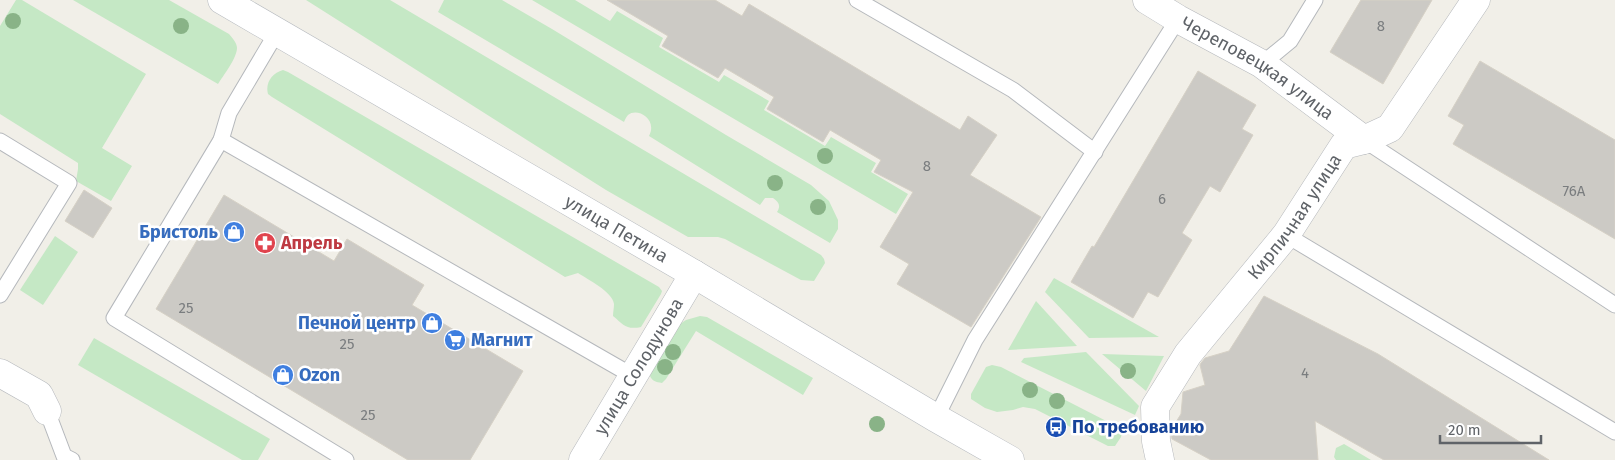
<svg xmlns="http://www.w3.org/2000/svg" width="1615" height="460" font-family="'Fira Sans',sans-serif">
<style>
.green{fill:#c5e8c5}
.building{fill:#cccac5;stroke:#d6d1c6}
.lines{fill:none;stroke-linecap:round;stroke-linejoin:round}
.lane-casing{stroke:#b5b8bc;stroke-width:17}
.street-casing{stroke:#b5b8bc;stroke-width:29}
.secondary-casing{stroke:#b6babf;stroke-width:29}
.lane{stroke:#fff;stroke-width:15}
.street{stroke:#fff;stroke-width:28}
.secondary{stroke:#fff;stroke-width:28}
.tree{fill:#89b387}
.labels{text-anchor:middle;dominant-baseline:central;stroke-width:5;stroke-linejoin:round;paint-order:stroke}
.number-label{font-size:15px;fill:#7a7d7f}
.street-label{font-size:18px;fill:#5f6368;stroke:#fff}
.shop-label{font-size:18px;font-weight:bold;fill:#366cbe;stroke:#fff;text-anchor:end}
.health-label{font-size:18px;font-weight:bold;fill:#be3a42;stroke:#fff;text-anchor:start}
.transit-label{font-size:18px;font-weight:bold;fill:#164399;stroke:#fff;text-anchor:start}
</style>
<rect width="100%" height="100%" fill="#f1efe8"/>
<g class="green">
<polygon points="16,0 22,0 146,74 102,148 132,166 111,201 76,181 78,169 78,163 0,114 0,26"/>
<path d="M73,0H169L229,34C233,39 237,43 237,48C237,58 223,76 218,84Z"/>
<polygon points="306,0 390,0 821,255 824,259 825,263 814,281 801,280 725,239 718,237 688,237 606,190"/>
<path d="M444,0H502L552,29L726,135L811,185L829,201L838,220V229L830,243L777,212C781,206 779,202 773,198H765L760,205L649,136C658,119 637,107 628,115C626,117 625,120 624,122L438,12Z"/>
<polygon points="532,0 575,0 610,21 617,11 663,38 659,47 719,82 724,75 769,101 764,110 825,146 831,137 876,163 871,172 908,194 896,214"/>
<path d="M283,70L288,72L659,287L662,291L661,294L641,327C626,330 624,325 613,316C613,312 614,308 614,304C613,292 587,279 578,273L565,277L272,97L268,94C265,83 272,73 283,70Z"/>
<polygon points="55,236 78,252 43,305 20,290"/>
<polygon points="1054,278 1159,337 1089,338 1045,292"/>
<polygon points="1036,301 1077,346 1008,350"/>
<path d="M700,316L707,317L813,378L803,395L696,331L666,379L662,383C656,382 652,381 650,376L651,372L680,324L686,320Z"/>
<polygon points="94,338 270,439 258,460 242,460 78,365"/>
<polygon points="1086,352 1139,406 1135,415 1021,362 1024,358"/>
<polygon points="1102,354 1164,356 1146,391"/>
<polygon points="992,365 1001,367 1118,427 1122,432 1121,437 1115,446 1108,446 1035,409 1023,407 1013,410 997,412 985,408 971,399 971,394 986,367"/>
<polygon points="1344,444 1371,460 1336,460 1334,457 1336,448"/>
</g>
<g class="building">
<polygon points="607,0 715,0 742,16 749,4 960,130 968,116 997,135 970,175 1041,217 971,327 897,284 909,264 880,247 913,192 874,172 881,160 830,130 823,142 767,109 774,97 725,68 718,78 662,46 668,36"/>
<polygon points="1361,0 1432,0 1383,84 1330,52"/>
<polygon points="1480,61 1615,140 1615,239 1453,144 1464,125 1448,116"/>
<polygon points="1198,71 1256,105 1242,129 1253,135 1220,192 1210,186 1182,233 1192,240 1158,297 1148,292 1133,318 1071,282 1092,246 1094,247"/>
<polygon points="84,190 112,208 93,238 65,221"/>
<polygon points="224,195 334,261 347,239 424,285 412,305 523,371 470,460 408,460 156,309"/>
<polygon points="1264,296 1378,354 1549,460 1384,460 1315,421 1318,460 1211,460 1172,439 1171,430 1181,414 1183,392 1205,385 1200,365 1201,363 1205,358 1229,351"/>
</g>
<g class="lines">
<g class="lane-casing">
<g id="lane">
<polyline points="857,0 1013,90 1095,152"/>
<polyline points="277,32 229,113 221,140 114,318 346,460"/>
<polyline points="1262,64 1290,41 1315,0"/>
<polyline points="221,140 633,376"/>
<polyline points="1364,140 1615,305"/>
<polyline points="0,141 69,183 0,295"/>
<polyline points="1286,235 1615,432"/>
<polyline points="47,411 64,456 72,460"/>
<polyline points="936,418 975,340 1178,19"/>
</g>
</g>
<g class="street-casing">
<g id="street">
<path id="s1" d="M1147,0L1178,19L1262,64L1364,140"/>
<polyline points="0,373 39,395 47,411"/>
<path id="s2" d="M583,460L694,274"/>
<path id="s3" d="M1160,460L1156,441L1155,407L1188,354L1286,235L1344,145L1364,140L1390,128L1476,0"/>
</g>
</g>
<g class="secondary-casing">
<g id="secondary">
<path id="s4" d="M222,0L694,274L936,418L1010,460"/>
</g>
</g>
<use href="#lane" class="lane"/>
<use href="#street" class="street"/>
<use href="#secondary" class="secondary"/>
</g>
<g class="tree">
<circle cx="13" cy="21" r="8"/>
<circle cx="181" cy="26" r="8"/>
<circle cx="825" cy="156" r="8"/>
<circle cx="775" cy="183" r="8"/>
<circle cx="818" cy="207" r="8"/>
<circle cx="673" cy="352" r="8"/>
<circle cx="665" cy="367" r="8"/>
<circle cx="1128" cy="371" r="8"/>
<circle cx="1030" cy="390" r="8"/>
<circle cx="1057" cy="401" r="8"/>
<circle cx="877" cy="424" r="8"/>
</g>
<defs>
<g id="shop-disc" transform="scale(1.125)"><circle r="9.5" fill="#3f7fe0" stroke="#fff"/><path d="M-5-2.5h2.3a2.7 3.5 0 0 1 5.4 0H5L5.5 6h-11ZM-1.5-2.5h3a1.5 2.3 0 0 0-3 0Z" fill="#fff"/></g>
<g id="pharmacy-disc" transform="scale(1.125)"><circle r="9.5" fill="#e0444e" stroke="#fff"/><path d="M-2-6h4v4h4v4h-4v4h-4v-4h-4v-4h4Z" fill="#fff"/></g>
<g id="supermarket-disc" transform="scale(1.125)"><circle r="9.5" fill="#3f7fe0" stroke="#fff"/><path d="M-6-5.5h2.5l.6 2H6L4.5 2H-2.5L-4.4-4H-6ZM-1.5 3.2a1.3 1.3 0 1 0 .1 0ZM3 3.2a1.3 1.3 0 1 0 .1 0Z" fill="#fff"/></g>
<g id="bus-disc" transform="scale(1.125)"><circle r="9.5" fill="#1a4fb4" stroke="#fff"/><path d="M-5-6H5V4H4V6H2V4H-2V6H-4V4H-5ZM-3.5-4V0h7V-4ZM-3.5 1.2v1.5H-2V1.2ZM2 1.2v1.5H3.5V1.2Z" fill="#fff"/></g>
</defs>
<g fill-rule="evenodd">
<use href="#shop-disc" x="234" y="232"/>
<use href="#pharmacy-disc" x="265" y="243"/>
<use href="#shop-disc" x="432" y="323"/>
<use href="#supermarket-disc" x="455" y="340"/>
<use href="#shop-disc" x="283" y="375"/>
<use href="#bus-disc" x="1056" y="427"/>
</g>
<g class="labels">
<g class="number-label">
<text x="1381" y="26">8</text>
<text x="927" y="166">8</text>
<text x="1574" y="191">76А</text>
<text x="1162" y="199">6</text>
<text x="186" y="308">25</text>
<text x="347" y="344">25</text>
<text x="1305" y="373">4</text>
<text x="368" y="415">25</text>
</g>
<g class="street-label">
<text stroke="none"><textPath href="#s1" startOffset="130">Череповецкая улица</textPath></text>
<text stroke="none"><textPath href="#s3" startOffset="290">Кирпичная улица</textPath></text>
<text stroke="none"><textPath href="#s4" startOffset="456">улица Петина</textPath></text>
<text stroke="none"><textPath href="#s2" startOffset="109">улица Солодунова</textPath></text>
</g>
<g class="shop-label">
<text x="218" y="232">Бристоль</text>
<text x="416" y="323">Печной центр</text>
<text x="471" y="340" text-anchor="start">Магнит</text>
<text x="299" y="375" text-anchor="start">Ozon</text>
</g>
<g class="health-label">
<text x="281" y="243">Апрель</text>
</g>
<g class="transit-label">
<text x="1072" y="427">По требованию</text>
</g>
</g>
<path d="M1440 435v8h101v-8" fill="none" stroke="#5f6368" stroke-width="2.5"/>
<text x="1448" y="435" font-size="15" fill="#5f6368" stroke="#ffffff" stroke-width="4" paint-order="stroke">20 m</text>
</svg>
